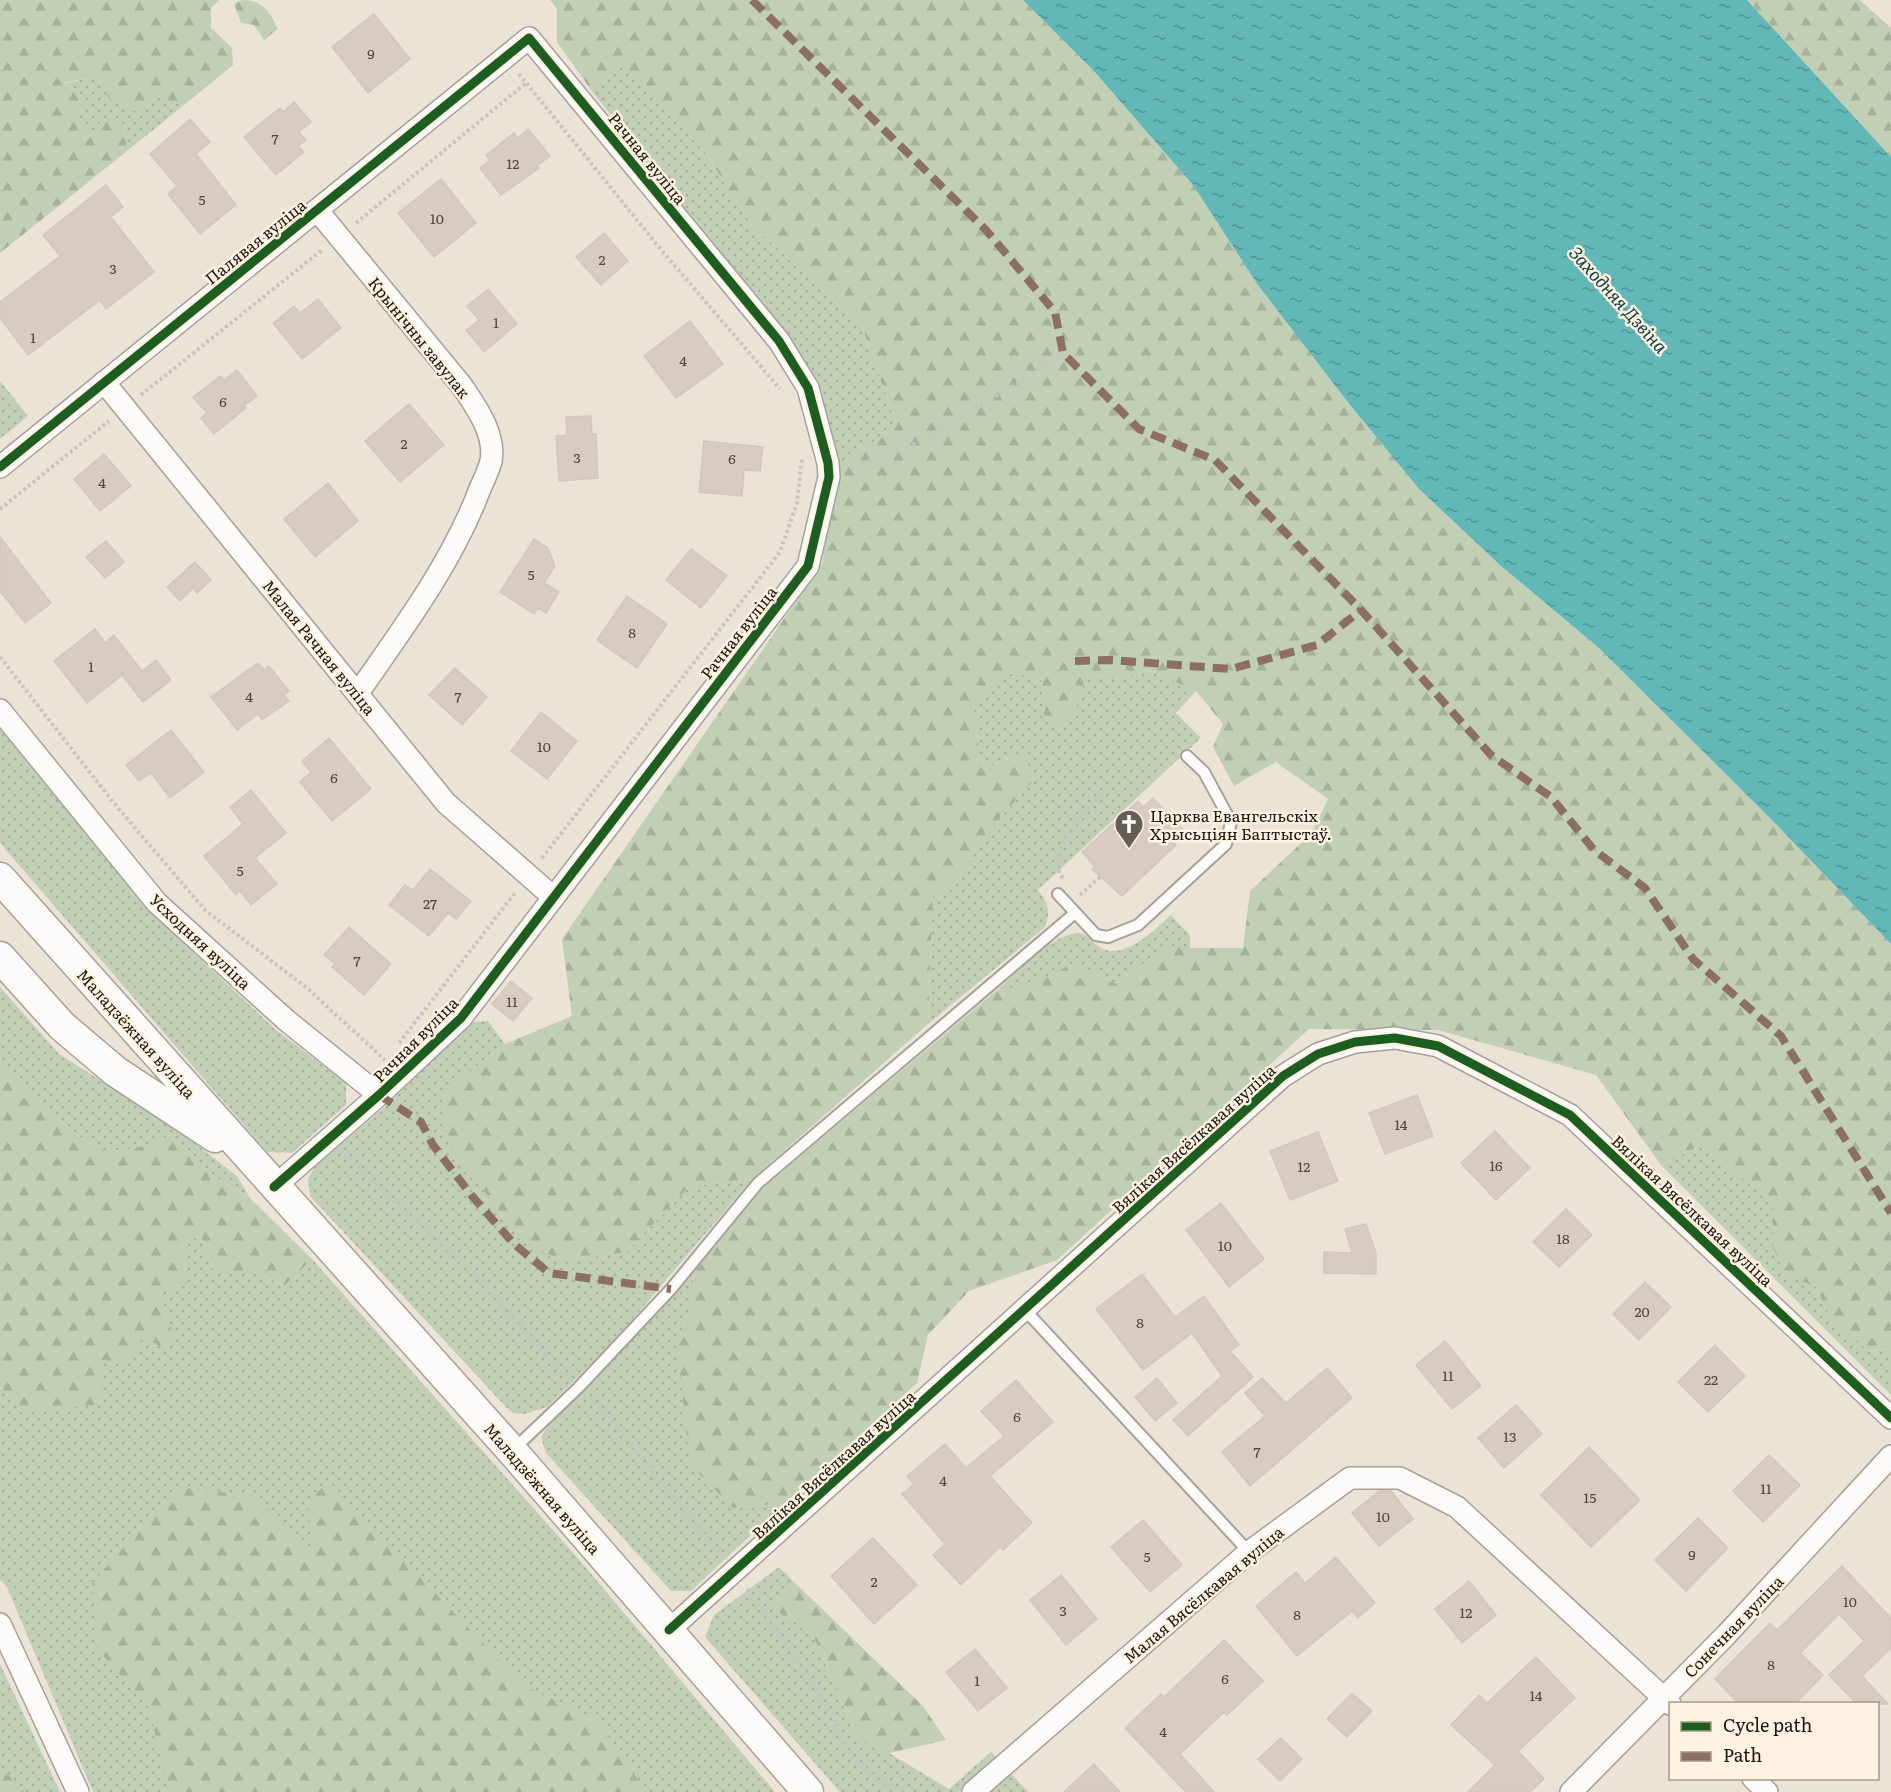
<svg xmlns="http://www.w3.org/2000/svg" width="1891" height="1792" font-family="Literata,serif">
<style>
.grass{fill:url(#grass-dots)}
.forest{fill:url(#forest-firs)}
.water{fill:url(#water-ripples)}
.building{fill:#d8cbc2;stroke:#d1c8c0;stroke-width:1.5}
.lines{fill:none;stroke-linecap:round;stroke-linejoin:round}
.service-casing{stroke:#a7a097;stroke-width:14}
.minor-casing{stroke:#a7a097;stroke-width:24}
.secondary-casing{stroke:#a7a097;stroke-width:33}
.path{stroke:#c7c5c0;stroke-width:4;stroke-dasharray:3 3;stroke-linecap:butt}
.service{stroke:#fcfbf9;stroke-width:10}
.minor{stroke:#fcfbf9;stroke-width:21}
.secondary{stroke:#fcfbf9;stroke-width:30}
.quiet{stroke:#8d6e63;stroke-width:8;stroke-dasharray:15 8;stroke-linecap:butt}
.cycleway-casing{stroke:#fff2e1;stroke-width:13}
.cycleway{stroke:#1b5e20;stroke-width:9}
.labels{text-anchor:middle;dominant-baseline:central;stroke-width:5;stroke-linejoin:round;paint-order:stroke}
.number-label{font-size:14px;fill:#4d463e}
.street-label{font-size:16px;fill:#1b160e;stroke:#fff2e1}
.poi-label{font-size:16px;fill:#1b160e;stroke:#fff2e1;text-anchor:start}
.water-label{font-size:18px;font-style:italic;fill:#0e4345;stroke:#fff2e1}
</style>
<defs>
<pattern id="grass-dots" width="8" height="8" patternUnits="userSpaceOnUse" patternTransform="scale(1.5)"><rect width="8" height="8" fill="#c1cfb5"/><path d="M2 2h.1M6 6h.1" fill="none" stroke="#a5b19a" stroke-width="1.8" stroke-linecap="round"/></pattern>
<pattern id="forest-firs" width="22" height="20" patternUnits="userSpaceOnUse" patternTransform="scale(1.5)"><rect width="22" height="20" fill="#c1cfb5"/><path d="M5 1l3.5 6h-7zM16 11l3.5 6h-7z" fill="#a5b19a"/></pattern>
<pattern id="water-ripples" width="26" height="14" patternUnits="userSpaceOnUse" patternTransform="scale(1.5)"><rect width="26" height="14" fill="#62b7b7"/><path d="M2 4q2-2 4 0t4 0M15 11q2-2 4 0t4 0" fill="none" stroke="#509493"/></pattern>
</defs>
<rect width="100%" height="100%" fill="#ece3d7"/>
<g class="grass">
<polygon points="621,61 704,151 752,225 862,327 897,426 837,467 786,335 591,90"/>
<polygon points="97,76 110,100 153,96 184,105 127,151 124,124 93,132 76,117 63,84"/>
<polygon points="0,381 28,416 0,439"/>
<path d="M1148,670L1196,691L1176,713L1201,738L1038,890C1048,904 1051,909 1045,927L928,1024L933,895L955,884L988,831L1034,780L1013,757L991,766L980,758L973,702L1004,673L1041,676L1044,715L1083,674L1119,679Z"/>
<polygon points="0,729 149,911 275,1029 346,1083 346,1105 292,1153 267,1152 0,843"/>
<path d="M1171,915L1190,935V948H1165L1116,984L1074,963L1030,986L997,990C1016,974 1047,940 1071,934C1088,930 1091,943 1103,949C1127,959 1155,929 1171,915Z"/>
<path d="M0,987L59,1054L174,1127L238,1177L249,1197L213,1176L171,1135C154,1143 133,1150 113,1151C80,1152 22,1081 0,1057Z"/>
<polygon points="488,1021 505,1044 443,1093 448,1142 520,1239 626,1252 690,1186 751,1180 610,1346 547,1407 524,1414 514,1413 506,1407 310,1196 308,1179 316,1165 385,1107 472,1022"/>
<polygon points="1699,1146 1773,1201 1773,1249 1790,1276 1816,1287 1827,1310 1867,1350 1891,1349 1891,1395 1661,1165"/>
<polygon points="201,1236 214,1271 256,1271 283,1286 312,1259 576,1556 775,1792 93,1792 7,1587 0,1580 0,1387 23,1413 103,1360 160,1291 187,1283 183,1242"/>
<polygon points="694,1272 692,1304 677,1344 733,1508 785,1503 691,1591 671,1591 546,1453 541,1437 546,1429"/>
<polygon points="779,1567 794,1582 770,1603 784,1617 809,1626 858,1740 889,1753 949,1789 991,1752 1028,1792 840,1792 705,1637 714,1615"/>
<polygon points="0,1664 60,1792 0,1792"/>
</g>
<g class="forest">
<polygon points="0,0 219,0 211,8 211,28 232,48 233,65 184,105 153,96 137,112 110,100 97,76 64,83 83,103 76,117 93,132 102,119 124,124 127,151 0,253"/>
<path d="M241,0C263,0 269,11 278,29L264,40L254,25L241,23L234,4Z"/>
<path d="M550,0H1023L1093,70L1193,185L1258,285L1347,401L1419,489L1500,565L1599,648L1775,823L1891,944V1349L1867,1350L1830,1317L1816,1287L1790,1276L1773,1249V1201L1699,1146L1661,1165L1596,1075L1438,1030L1309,1029L1057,1260L969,1291L928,1335L917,1383L785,1503L733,1508L690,1464L677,1344L692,1304L694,1272L764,1187L997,990L1030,985L1074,963L1116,984L1165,948H1243L1250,891L1312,833L1328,799L1276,762L1234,786L1213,747L1223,724L1196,691L1148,670L1119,679L1084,674C1083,697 1077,716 1055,727L1044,715L1041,676L1004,673L973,702L980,758L991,766L1013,757H1025L1034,780L988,831L955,884L933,895L928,1024L751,1180L690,1186L626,1252L563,1262L520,1239L448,1143L443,1093L505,1044L572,1016L562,939L822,564L837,467L897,426L862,327L752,225L704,151L621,62L591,90L557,42V9Z"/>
<polygon points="1747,0 1860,0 1891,28 1891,157"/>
<path d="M0,1057C22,1081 80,1152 113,1151C133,1150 154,1143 171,1135L213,1176L249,1197L312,1259L284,1286L256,1271H214L201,1236L183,1242L187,1283L160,1291L173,1336L159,1346L143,1335L131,1363L103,1360L102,1404L23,1413L0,1387Z"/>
<polygon points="329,1482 523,1685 599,1722 646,1792 169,1792 149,1708 99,1651 92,1584 176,1487 254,1496 313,1553 307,1501"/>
<polygon points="794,1582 923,1706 946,1740 889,1753 858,1740 809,1626 784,1617 770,1603"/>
<polygon points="0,1766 24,1792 0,1792"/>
</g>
<polygon class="water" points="1023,0 1747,0 1891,157 1891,944 1775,823 1599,648 1500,565 1419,489 1347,401 1258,285 1193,185 1093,70"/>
<g class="building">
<polygon points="374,14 410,59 368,93 332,47"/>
<polygon points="294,102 311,122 299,132 306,140 298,146 304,152 276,175 244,137 280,108 283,112"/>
<polygon points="190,119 210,142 196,154 236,205 200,234 168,194 177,186 150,154"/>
<polygon points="528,129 550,156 537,166 539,168 501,195 480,168 490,160 486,155 514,133 518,138"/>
<polygon points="441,179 476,223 434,257 398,213"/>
<polygon points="106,185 123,207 111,217 154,272 106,309 100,300 28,355 0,318 0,302 60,256 43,235"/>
<polygon points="604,233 628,261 601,285 576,257"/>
<polygon points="488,289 517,324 484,352 466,330 479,320 467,306"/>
<polygon points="318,299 341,328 302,359 273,323 294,306 300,313"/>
<polygon points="690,321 723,364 676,398 644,356"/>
<polygon points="237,370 257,396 244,406 246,408 214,434 201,418 207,413 193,397 220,376 224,380"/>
<polygon points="409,404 444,445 400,482 365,441"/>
<polygon points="591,416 592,434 596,434 598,478 559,481 556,436 567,435 566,417"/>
<polygon points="704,441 763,447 760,471 744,470 742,496 699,492"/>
<polygon points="104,454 131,486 100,511 74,479"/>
<polygon points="328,483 358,521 315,557 284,519"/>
<polygon points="0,537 51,603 25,623 0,591"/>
<polygon points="534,539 548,548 555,566 544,583 559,592 546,613 538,608 534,614 500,592"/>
<polygon points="106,541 124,562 105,578 86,557"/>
<polygon points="691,549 727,576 701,608 666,580"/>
<polygon points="195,562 211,580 197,593 193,588 180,601 167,587"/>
<polygon points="627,596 667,624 637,668 597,640"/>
<polygon points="95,629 105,643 114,635 142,671 156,660 171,680 143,702 122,675 87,703 54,661"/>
<polygon points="258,663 264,670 269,666 289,691 284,695 289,701 262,720 258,714 237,730 211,697"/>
<polygon points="455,668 487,697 462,725 429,695"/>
<polygon points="541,712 577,741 547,779 511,751"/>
<polygon points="171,730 204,772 170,798 151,773 139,781 126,765"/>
<polygon points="329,738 371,789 332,821 300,782 311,772 302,761"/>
<polygon points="251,790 286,833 255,858 277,884 251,905 240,891 236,895 204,856 243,824 230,807"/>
<polygon points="1153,798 1182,829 1171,839 1176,845 1122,896 1092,869 1095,867 1082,852 1138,801 1143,807"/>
<polygon points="430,869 471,901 456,919 448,913 429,936 389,905 405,885 413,890"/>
<polygon points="349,927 391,964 364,995 332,967 335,964 324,955"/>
<polygon points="511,981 532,998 513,1021 492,1004"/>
<polygon points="1417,1095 1433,1136 1385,1154 1369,1113"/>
<polygon points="1495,1131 1530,1168 1496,1200 1461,1163"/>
<polygon points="1318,1132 1338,1181 1290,1200 1270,1151"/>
<polygon points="1221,1203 1264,1259 1229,1287 1186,1230"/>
<polygon points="1566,1209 1592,1235 1559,1267 1533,1242"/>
<polygon points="1366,1224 1376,1253 1376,1274 1324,1273 1324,1252 1352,1253 1345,1229"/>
<polygon points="1142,1274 1175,1317 1204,1296 1239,1345 1230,1351 1253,1377 1188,1436 1173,1420 1222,1376 1192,1333 1143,1370 1096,1309"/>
<polygon points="1645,1282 1671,1307 1639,1340 1613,1314"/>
<polygon points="1445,1341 1481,1386 1452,1409 1416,1365"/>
<polygon points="1715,1345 1745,1376 1708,1412 1678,1382"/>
<polygon points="1327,1368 1352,1398 1250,1486 1222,1452 1265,1416 1245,1393 1262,1378 1286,1403"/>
<polygon points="1157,1378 1177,1403 1155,1421 1135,1397"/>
<polygon points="1016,1380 1053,1422 990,1476 1032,1523 1003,1550 1000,1547 961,1585 933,1555 945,1544 902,1494 914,1484 907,1476 945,1444 966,1468 1004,1436 981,1411"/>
<polygon points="1516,1405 1542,1434 1504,1468 1478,1438"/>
<polygon points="1589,1447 1640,1500 1591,1547 1541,1495"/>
<polygon points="1769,1455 1800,1485 1763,1522 1733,1491"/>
<polygon points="1379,1491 1391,1491 1413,1519 1379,1546 1352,1513"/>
<polygon points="1698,1518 1728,1548 1686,1591 1655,1560"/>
<polygon points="1143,1520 1182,1565 1150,1592 1111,1547"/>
<polygon points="873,1538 917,1585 874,1624 831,1576"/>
<polygon points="1336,1557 1375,1603 1358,1618 1352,1611 1297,1656 1256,1606 1296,1572 1305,1583"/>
<polygon points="1842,1566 1891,1618 1891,1648 1862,1676 1888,1704 1857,1704 1829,1675 1864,1641 1839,1614 1800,1653 1823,1675 1795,1704 1739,1704 1715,1679 1770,1623 1777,1630"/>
<polygon points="1061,1575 1097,1619 1066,1645 1030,1600"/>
<polygon points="1469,1581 1496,1615 1462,1643 1435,1609"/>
<polygon points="1224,1640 1263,1681 1227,1715 1224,1712 1180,1754 1214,1792 1186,1792 1125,1728 1161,1694 1164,1697"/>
<polygon points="975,1649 1007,1688 978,1711 946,1672"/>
<polygon points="1536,1657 1575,1698 1518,1751 1544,1779 1530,1792 1468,1792 1495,1765 1451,1725 1479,1695 1487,1703"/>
<polygon points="1352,1693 1372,1711 1347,1737 1327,1719"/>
<polygon points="1281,1738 1302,1759 1280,1781 1258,1759"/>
<polygon points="1094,1764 1120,1792 1064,1792"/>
</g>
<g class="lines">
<g class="service-casing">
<g id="service">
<polyline points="1058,894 1096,935 1108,937 1138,925 1226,844 1231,822 1204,772 1187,756"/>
<polyline points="1026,1311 1249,1552"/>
<polyline points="514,1449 578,1388 671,1289 758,1183 1075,913"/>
</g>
</g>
<g class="minor-casing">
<g id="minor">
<path d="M317,210L462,386C476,407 496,434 491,461C488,473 480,487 476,499C447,570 401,631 358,693"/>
<polyline points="104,382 446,803 552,896"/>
<polyline points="0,467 529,38 779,341 808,388 828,463 829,477 808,566 461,1018 379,1095 274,1187"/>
<polyline points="0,710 157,903 286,1020 379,1095"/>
<polyline points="0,1624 78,1792"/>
<polyline points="669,1630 1283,1076 1318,1054 1355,1042 1395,1038 1438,1046 1570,1115 1891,1418"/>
<polyline points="1753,1778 1767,1792"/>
<polyline points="973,1792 1249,1552 1350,1478 1400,1478 1457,1507 1670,1704"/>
<polyline points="1571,1792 1727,1634 1891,1456"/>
</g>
</g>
<g class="secondary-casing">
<g id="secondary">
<polyline points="0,878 512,1451 808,1792"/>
<polyline points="0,957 62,1026 115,1071 215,1137"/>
</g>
</g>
<g class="path">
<polyline points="519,74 658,246 780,389"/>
<polyline points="356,223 526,83"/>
<polyline points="141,395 322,250"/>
<polyline points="851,468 918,442 1025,379 1063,353"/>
<polyline points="0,509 109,421"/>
<polyline points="0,657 113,802 205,910 307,988 385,1060"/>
<polyline points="542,858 780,552 797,503 802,459"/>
<path d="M1063,878C1043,854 1088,809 1104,791"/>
<polyline points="1080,895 1100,877"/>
<polyline points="399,1043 515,893"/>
<polyline points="345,1154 373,1182 475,1274 566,1379"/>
<polyline points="590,1399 605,1413 720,1554"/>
<polyline points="747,1589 815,1686 852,1757 879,1781 905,1792"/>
</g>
<use href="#service" class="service"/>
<use href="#minor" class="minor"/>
<use href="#secondary" class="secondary"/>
<g class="quiet">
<polyline points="752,0 986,230 1055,312 1063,353 1139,429 1215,460 1361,610 1491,755 1551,797 1594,850 1645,888 1693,959 1781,1036 1891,1213"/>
<polyline points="1075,661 1110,660 1231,669 1317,645 1361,610"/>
<polyline points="379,1095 421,1122 433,1145 472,1196 514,1244 549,1273 671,1289"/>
</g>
<g class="cycleway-casing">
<g id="cycleway">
<polyline points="0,467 529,38 779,341 808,388 828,463 829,477 808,566 461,1018 379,1095 274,1187"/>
<polyline points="669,1630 1283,1076 1318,1054 1355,1042 1395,1038 1438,1046 1570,1115 1891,1418"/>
</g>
</g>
<use href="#cycleway" class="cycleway"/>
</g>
<defs>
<g id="church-pin" transform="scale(1.5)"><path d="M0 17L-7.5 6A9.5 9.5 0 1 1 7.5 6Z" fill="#645e54" stroke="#fff2e1"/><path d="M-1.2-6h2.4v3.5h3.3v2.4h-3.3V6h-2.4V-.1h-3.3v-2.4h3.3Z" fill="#fff"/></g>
</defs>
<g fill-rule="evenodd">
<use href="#church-pin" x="1129" y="824"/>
</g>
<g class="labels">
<g class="number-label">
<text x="371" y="53">9</text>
<text x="275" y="138">7</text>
<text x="513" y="163">12</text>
<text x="202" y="199">5</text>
<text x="437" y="218">10</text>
<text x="602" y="259">2</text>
<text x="113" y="268">3</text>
<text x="496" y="322">1</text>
<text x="33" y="337">1</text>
<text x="683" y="360">4</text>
<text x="223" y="401">6</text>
<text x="404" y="443">2</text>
<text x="577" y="457">3</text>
<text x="732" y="458">6</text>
<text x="102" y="482">4</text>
<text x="531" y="574">5</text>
<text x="632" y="632">8</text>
<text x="91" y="666">1</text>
<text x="249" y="696">4</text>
<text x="458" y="696">7</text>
<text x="544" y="746">10</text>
<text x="334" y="777">6</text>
<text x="240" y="870">5</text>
<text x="430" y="903">27</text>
<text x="357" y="960">7</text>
<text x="512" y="1001">11</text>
<text x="1401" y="1124">14</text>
<text x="1496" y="1165">16</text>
<text x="1304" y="1166">12</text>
<text x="1563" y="1238">18</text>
<text x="1225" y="1245">10</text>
<text x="1642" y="1311">20</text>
<text x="1140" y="1322">8</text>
<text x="1448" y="1375">11</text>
<text x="1711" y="1379">22</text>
<text x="1017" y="1416">6</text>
<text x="1510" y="1436">13</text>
<text x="1257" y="1451">7</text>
<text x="943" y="1480">4</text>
<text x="1766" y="1488">11</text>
<text x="1590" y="1497">15</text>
<text x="1383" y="1516">10</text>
<text x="1692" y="1554">9</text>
<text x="1147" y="1556">5</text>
<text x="874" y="1581">2</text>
<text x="1850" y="1601">10</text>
<text x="1063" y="1610">3</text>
<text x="1466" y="1612">12</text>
<text x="1297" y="1614">8</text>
<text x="1771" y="1664">8</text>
<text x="1225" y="1678">6</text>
<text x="977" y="1680">1</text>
<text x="1536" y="1695">14</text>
<text x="1163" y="1731">4</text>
</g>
<g class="street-label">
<text transform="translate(648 158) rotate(51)">Рачная вуліца</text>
<text transform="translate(255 241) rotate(-39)">Палявая вуліца</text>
<text transform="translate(420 337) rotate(51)">Крынічны завулак</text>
<text transform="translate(738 632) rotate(-52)">Рачная вуліца</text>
<text transform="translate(320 647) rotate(51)">Малая Рачная вуліца</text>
<text transform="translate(201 941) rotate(43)">Усходняя вуліца</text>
<text transform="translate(137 1033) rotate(48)">Маладзёжная вуліца</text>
<text transform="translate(415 1039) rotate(-45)">Рачная вуліца</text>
<text transform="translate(1193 1138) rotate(-42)">Вялікая Вясёлкавая вуліца</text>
<text transform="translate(1693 1210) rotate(43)">Вялікая Вясёлкавая вуліца</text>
<text transform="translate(833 1464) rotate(-42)">Вялікая Вясёлкавая вуліца</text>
<text transform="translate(543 1488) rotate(49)">Маладзёжная вуліца</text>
<text transform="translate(1203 1594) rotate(-40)">Малая Вясёлкавая вуліца</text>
<text transform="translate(1733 1626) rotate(-46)">Сонечная вуліца</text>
</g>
<g class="poi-label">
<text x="1150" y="815">Царква Евангельскіх<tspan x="1150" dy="18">Хрысьціян Баптыстаў.</tspan></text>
</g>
<g class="water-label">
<text transform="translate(1619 299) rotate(48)">Заходняя Дзвіна</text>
</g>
</g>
<rect x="1669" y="1702" width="210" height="78" fill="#fff2e1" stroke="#a49a8d" stroke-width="1.5"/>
<rect x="1681" y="1722" width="30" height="9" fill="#1b5e20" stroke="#a49a8d" stroke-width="1.5"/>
<text x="1723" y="1732" font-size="18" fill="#1b160e">Cycle path</text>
<rect x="1681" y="1752" width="30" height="9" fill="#8d6e63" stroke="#a49a8d" stroke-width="1.5"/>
<text x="1723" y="1762" font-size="18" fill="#1b160e">Path</text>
</svg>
